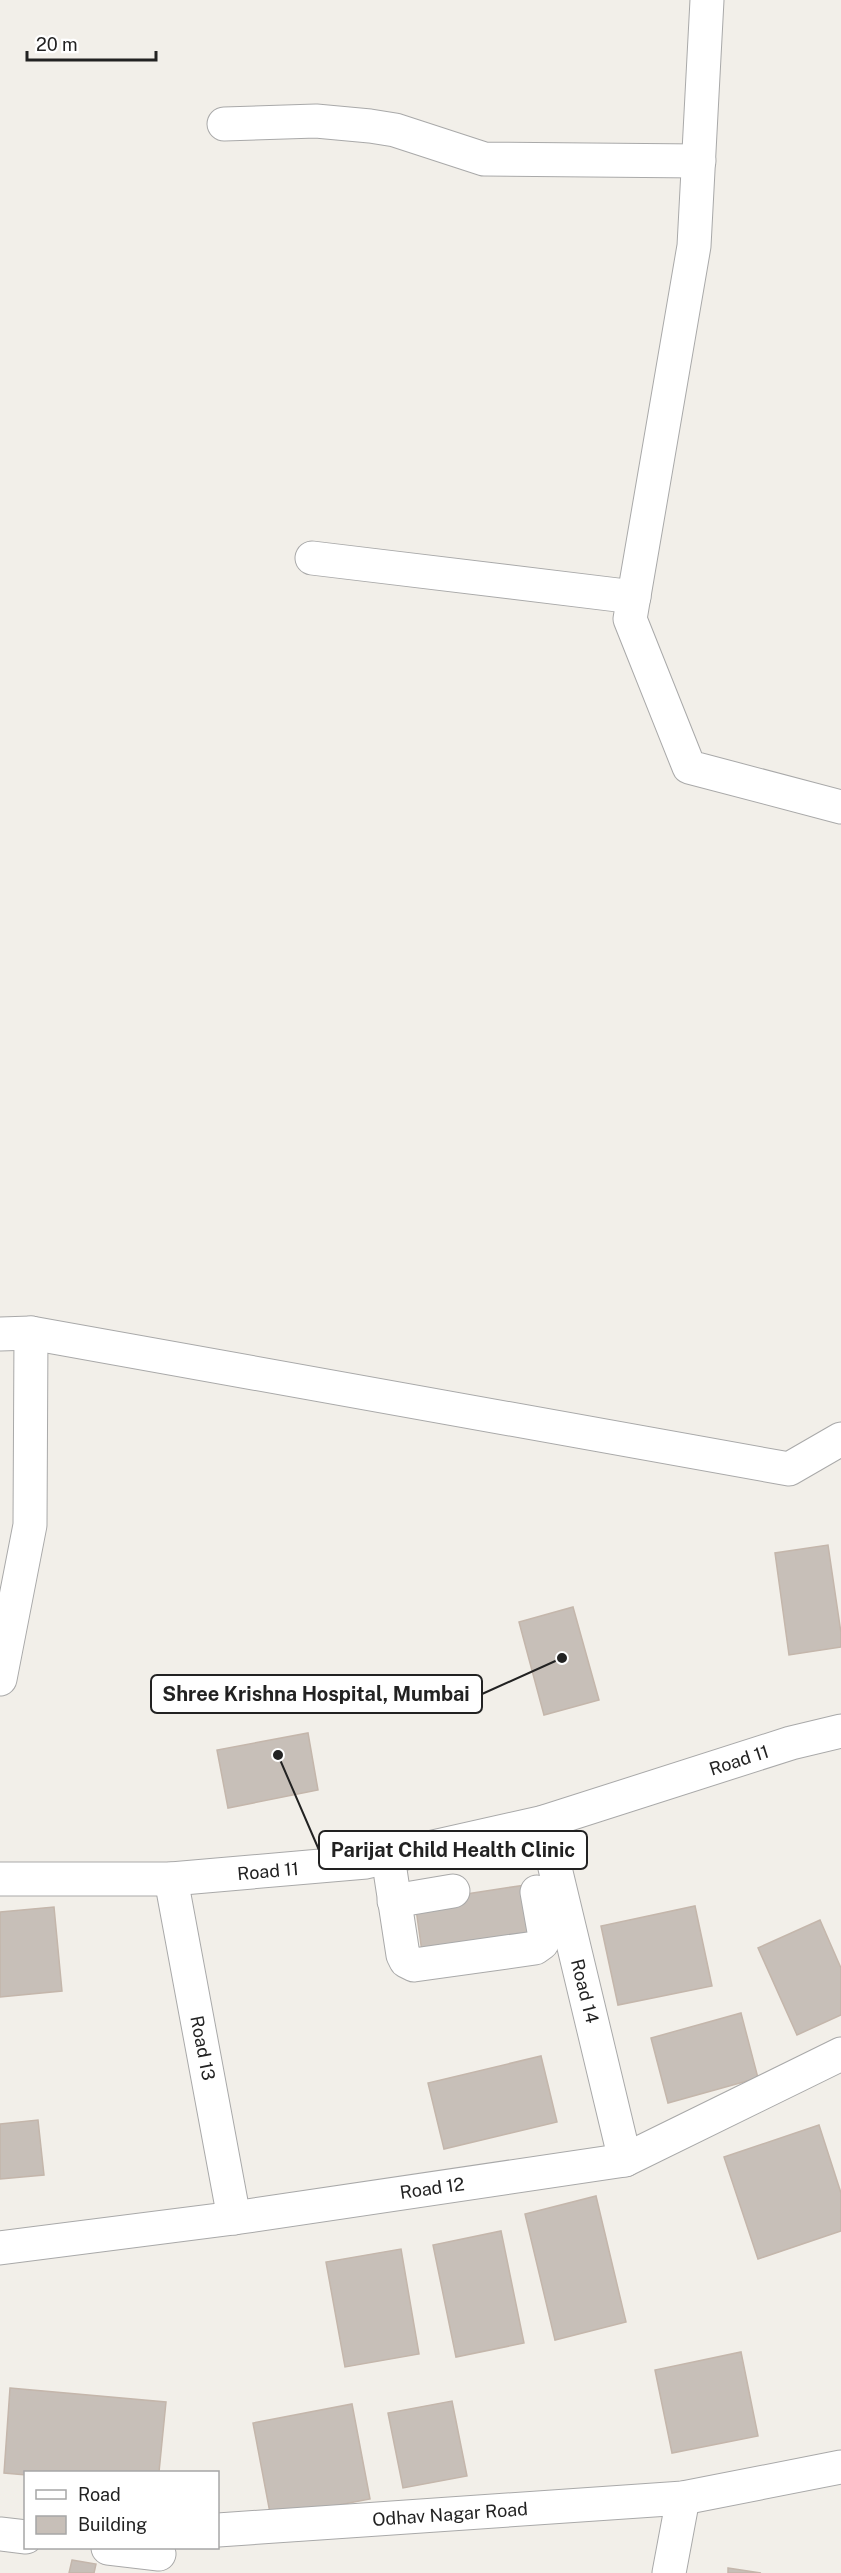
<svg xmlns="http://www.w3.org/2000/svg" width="841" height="2573" font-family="'Public Sans',sans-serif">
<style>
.building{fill:#c7bfb8;stroke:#c4b6ab;stroke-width:1.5}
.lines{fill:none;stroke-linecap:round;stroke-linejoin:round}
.street-casing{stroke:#a9a9a9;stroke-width:35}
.street{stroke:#fff;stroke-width:33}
.labels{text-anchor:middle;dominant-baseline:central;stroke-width:4.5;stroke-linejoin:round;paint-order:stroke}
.street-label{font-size:18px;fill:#222;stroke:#fff}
.leader{fill:none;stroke:#222;stroke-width:2}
.callout-dot{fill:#222;stroke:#fff;stroke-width:2}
.callout{fill:#fff;stroke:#222;stroke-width:2}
.callout-label{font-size:20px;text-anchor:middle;font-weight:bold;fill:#222}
</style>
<rect width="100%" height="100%" fill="#f2efe9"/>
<g class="building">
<polygon points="828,1545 841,1633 841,1647 789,1655 775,1553"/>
<polygon points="573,1607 599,1700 544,1715 519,1622"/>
<polygon points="308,1733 318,1790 228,1808 217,1750"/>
<polygon points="525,1885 533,1943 423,1959 415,1902"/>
<polygon points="695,1906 712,1986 618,2005 601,1926"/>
<polygon points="54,1907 62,1991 0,1997 0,1912"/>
<polygon points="820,1920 841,1968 841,2015 797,2035 758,1948"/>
<polygon points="741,2013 758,2078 668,2103 651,2038"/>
<polygon points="541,2056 557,2122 444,2149 428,2083"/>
<polygon points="38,2120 44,2175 0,2179 0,2124"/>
<polygon points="819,2125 841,2193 841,2231 758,2259 724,2157"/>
<polygon points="596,2196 626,2322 555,2340 525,2214"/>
<polygon points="501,2231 524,2343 456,2357 433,2245"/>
<polygon points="401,2249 419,2354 345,2367 326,2262"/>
<polygon points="741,2352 758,2436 672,2453 655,2370"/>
<polygon points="10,2388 166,2402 159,2472 26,2472 26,2475 4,2473"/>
<polygon points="452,2401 467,2476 403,2488 388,2413"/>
<polygon points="352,2404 370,2499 271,2518 253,2423"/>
<polygon points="72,2560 96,2564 94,2573 69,2573"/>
<polygon points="728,2568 761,2573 728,2573"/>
</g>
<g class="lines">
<g class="street-casing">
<g id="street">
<polyline points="707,0 694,246 630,619 689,767 841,807"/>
<polyline points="224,124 316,121 370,126 395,130 484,159 699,161"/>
<polyline points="312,558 634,597"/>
<polyline points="0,1334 31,1333 789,1469 841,1439"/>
<polyline points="0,1679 30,1525 31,1333"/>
<polyline points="544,1822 625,2160"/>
<polyline points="388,1857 403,1955 406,1961 414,1965 535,1948 542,1943 545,1937 537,1892"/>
<polyline points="0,1879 171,1879 366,1862 544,1822 791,1743 841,1731"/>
<polyline points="171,1879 234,2218"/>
<polyline points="394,1901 453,1891"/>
<polyline points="0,2248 234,2218 625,2160 841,2054"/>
<polyline points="218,2530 683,2498 841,2467"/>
<polyline points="0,2534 26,2537"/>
<polyline points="108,2548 159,2554"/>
<polyline points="669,2573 683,2498"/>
</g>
</g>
<use href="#street" class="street"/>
</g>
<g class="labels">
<g class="street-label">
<text transform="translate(739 1760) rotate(-18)">Road 11</text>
<text transform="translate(268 1871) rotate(-5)">Road 11</text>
<text transform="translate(585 1991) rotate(76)">Road 14</text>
<text transform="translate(203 2048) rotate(79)">Road 13</text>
<text transform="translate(432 2188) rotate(-8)">Road 12</text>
<text transform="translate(450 2514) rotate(-4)">Odhav Nagar Road</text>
</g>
</g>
<path class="leader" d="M562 1658L482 1694M278 1755L319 1850"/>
<g class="callout-dot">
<circle cx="562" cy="1658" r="6"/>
<circle cx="278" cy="1755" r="6"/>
</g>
<g class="callout">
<rect x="151" y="1675" width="331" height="38" rx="6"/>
<rect x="319" y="1831" width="268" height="38" rx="6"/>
</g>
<g class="callout-label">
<text x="316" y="1701">Shree Krishna Hospital, Mumbai</text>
<text x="453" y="1857">Parijat Child Health Clinic</text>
</g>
<rect x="24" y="2471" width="195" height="78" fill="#ffffff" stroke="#a7a7a7" stroke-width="1.5"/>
<rect x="36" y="2490" width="30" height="9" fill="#ffffff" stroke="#a7a7a7" stroke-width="1.5"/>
<text x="78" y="2501" font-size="18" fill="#222222">Road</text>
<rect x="36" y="2516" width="30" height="18" fill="#c7bfb8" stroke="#a7a7a7" stroke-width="1.5"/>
<text x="78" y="2531" font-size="18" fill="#222222">Building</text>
<path d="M27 51v9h129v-9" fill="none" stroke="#222222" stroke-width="3"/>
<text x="36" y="51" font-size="18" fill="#222222" stroke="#ffffff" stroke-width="4.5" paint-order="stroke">20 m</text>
</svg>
